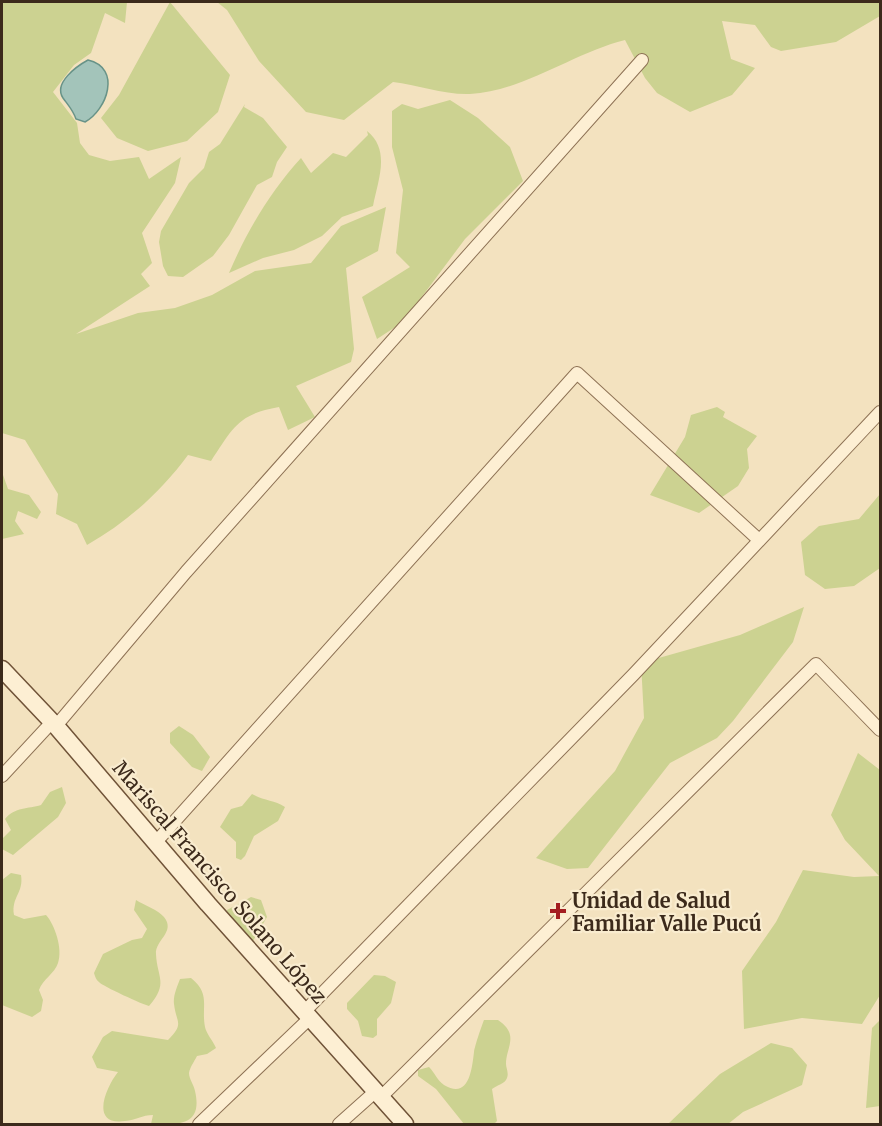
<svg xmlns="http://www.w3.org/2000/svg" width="882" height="1126" font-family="Merriweather,serif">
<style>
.green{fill:#ccd291}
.water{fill:#a3c4ba;stroke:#689388;stroke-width:1.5}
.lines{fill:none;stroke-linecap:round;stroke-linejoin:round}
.minor-casing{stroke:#8e7255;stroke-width:14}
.secondary-casing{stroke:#705338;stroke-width:19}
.minor{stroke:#fdefd3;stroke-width:12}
.secondary{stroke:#fdefd3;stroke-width:16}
.poi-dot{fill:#a41e21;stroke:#f9eccf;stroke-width:2}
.labels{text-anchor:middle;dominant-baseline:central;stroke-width:4.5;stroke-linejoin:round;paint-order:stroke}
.street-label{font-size:20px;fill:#3c2a1b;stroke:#f9eccf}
.poi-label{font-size:20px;font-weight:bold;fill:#3c2a1b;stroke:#f9eccf;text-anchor:start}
</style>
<rect width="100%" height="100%" fill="#f3e2bf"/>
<g class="green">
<path d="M2,2H127L125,23L105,13L91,53L74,65L53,92L77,123L80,143L89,155L110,161L139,157L149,179L181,157L175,183L142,233L152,263L141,274L150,286L76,334L138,313L175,308L212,295L255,271L311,263L341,226L386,207L378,251L346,268L354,349L351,362L296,386L315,417L288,430L279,407C238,414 233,428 211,461L188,455C160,493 127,522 87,545L77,524L56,514L58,494L25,440L2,433Z"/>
<polygon points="170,2 230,75 218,112 187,141 148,151 117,138 101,118 119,95"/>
<path d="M217,2H880V16L836,42L781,51L771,47L755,25L722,21L731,59L755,68L732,95L690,112L657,93L645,78L625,40C573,53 524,91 470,94C445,95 417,85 393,82L344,120L306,112L259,61L227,10Z"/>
<polygon points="450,100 478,118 510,147 523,181 465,239 403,322 377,339 362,297 410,267 396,253 403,190 392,147 392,111 402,104 418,109"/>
<polygon points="245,104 244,107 263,118 287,147 277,162 272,177 257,185 229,235 213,256 183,277 168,276 163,266 159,242 161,231 189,183 204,168 209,152 220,144"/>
<path d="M367,131C391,150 378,180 373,206L342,217L322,236L294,250L263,258L229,273C247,231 270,192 301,158L311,173L333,153L346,157L368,135Z"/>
<polygon points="717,407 725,412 723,417 757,436 747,449 749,468 738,486 699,513 650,495 685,437 691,415"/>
<polygon points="2,472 8,489 29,495 41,512 37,519 18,511 15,521 24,534 2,539"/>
<polygon points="880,494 880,568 854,586 825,589 805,575 801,542 819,526 859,519"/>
<polygon points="804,607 793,642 733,721 717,738 670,763 588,868 567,869 536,858 615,771 644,718 641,663 740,635"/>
<polygon points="179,726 193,735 210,757 202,771 192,767 170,743 170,733"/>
<polygon points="858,753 880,770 880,995 862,1024 802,1018 744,1029 742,971 776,922 803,870 854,877 879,876 845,840 831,815"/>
<path d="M62,787L66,803L58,817L13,855L2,849V839L11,830L5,819C15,807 28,809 41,805L50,792Z"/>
<path d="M252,794C264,801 274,800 285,807L278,821L254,836L245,856L241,860L236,858V842L220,827L231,809L242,806Z"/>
<path d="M11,873L21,875C24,893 11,897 14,915L24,919L46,915C55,925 63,949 58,963C55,973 43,979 39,990L43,1000L41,1011L32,1017L2,1005V880Z"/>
<polygon points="251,897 261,900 267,917 253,941 248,944 225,915 227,910"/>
<path d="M136,900C144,905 158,910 164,917C176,932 155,940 156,954C157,978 169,983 149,1006C144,1005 102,986 99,982C96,980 95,976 94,973L103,954L132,940L142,938L147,929L134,910Z"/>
<polygon points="374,975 385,976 396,982 391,1003 377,1019 377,1035 373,1038 362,1036 358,1021 347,1009 347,1003"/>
<path d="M191,978C211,994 201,1006 205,1027C206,1033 213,1041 216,1048L207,1054L197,1056C194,1062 190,1067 189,1073C189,1079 194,1085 195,1091C203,1126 179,1125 151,1124L153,1115C142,1115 136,1120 125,1121C89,1126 106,1087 118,1072L97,1068L92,1057L103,1037L112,1031L168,1040C185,1023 176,1023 174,1004C173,996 177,987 180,979Z"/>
<path d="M484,1020H498C520,1035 506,1047 506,1064C506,1068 509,1073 507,1078C505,1084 497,1085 492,1089L497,1121L494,1124H464L436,1089L418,1076V1070L429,1067C435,1073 437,1080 444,1085C469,1100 472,1069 474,1052C475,1045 482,1025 484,1020Z"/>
<polygon points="880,1020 880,1106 866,1108 872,1028"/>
<polygon points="771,1043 792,1048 807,1065 802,1085 743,1112 728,1124 668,1124 720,1074"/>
</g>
<path class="water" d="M88,60C122,68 107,110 85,122L76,119C73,110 68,105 63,98C53,83 77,66 88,60Z"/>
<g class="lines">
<g class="minor-casing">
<g id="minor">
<polyline points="56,726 186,572 642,60"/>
<polyline points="2,776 52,722"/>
<polyline points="156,842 577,373 759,540"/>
<polyline points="305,1011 634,674 880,412"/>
<polyline points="381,1097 816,664 880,730"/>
<polyline points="199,1124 311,1017"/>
<polyline points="339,1124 376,1091"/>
</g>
</g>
<g class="secondary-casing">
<polyline id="secondary" points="2,669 56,726 208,904 405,1124"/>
</g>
<use href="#minor" class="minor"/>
<use href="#secondary" class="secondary"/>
</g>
<path class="poi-dot" d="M555 902h6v6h6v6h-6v6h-6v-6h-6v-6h6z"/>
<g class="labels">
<g class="street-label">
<text transform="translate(220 882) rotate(49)">Mariscal Francisco Solano López</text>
</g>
<g class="poi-label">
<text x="572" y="900">Unidad de Salud<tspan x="572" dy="23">Familiar Valle Pucú</tspan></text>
</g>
</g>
<rect width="882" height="1126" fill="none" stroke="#3c2a1b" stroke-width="6"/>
</svg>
